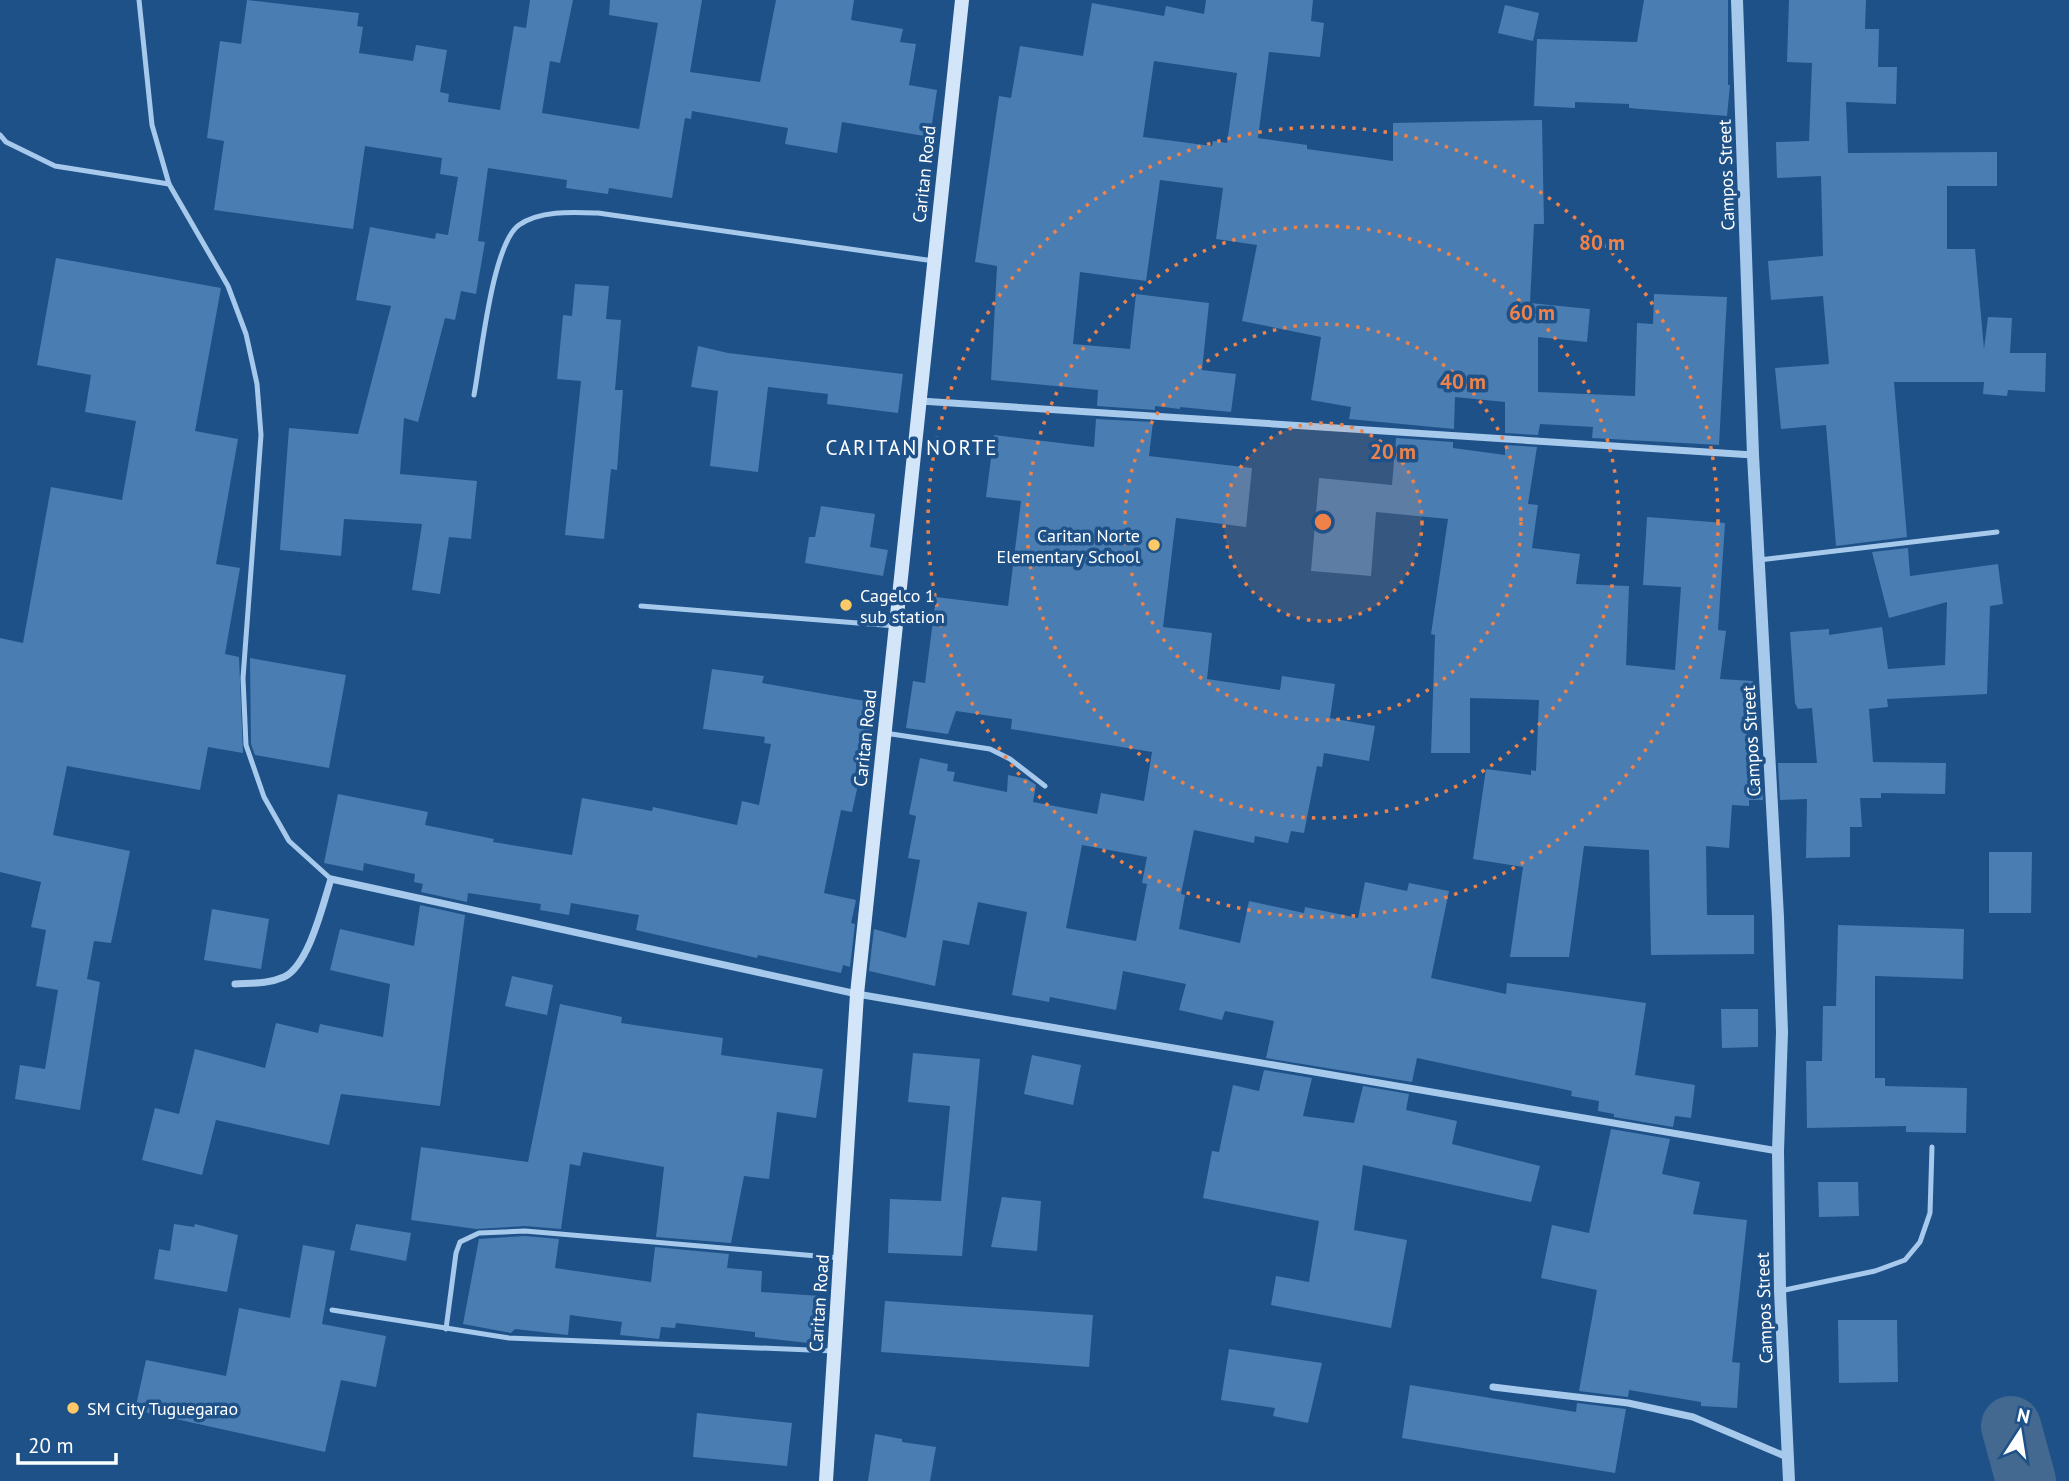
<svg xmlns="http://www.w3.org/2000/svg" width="2069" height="1481" font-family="'PT Sans',sans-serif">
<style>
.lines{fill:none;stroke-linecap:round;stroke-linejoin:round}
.river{stroke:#446991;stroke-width:60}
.building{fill:#4a7db2;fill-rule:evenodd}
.service{stroke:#a7c9eb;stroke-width:5}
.minor{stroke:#a7c9eb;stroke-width:7}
.tertiary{stroke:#a7c9eb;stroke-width:12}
.secondary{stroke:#d3e5f8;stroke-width:14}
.ring{fill:none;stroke:#ee8249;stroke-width:3.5;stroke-dasharray:3.5 7}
.poi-dot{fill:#fbc965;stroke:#1d5188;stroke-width:2.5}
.labels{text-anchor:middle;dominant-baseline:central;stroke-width:7;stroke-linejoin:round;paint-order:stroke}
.street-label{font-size:18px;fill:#fff;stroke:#1d5188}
.poi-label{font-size:18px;fill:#fff;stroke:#1d5188;text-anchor:start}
.quarter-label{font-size:21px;letter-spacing:2px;fill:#fff;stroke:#1d5188}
.centre{fill:#ee8249;stroke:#1d5188;stroke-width:3.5}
.ring-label{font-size:21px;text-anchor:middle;font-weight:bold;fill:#ee8249;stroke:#1d5188;stroke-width:7;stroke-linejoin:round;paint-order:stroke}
</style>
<rect width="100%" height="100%" fill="#1d5188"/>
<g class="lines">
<polyline class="river" points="2011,1426 2026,1481"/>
</g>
<g class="building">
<polygon points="247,0 359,13 357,26 363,27 359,53 413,61 416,45 447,50 440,92 449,94 448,102 500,110 514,26 526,28 530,0 573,0 560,63 550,61 542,113 639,129 658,23 609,15 610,0 702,0 690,72 760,82 776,0 854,0 851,20 903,29 900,42 916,44 909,85 937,90 930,137 842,122 837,153 785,144 788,128 692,111 691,119 685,118 672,198 609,188 608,194 566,188 567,180 488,168 478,241 485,242 476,294 461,291 455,320 445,318 418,422 404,418 400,474 477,481 471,539 449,537 440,594 412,590 422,524 344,519 341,556 280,550 289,428 358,434 391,306 356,300 370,227 435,239 436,233 448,235 458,177 440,174 442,158 365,146 353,229 214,210 224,141 207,138 220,41 241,44"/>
<path d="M1206,0H1313L1311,21L1324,23L1320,57L1269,52L1258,138L1307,145V149L1393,161V123L1542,120L1544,224H1534L1530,303L1590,309L1587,342L1538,337V392L1635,396L1637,323L1653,324L1654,294L1727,297L1719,445L1592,438L1593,427L1540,424L1538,435L1505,433V402L1455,397L1454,429L1349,419L1351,407L1311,400L1321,337L1242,321L1257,245L1216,239L1223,188L1160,180L1146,281L1080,272L1073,344L1130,349L1136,294L1209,303L1202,370L1236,374L1231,412L1180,407V409L1155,406V410L1097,406L1098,390L991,380L997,266L975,262L999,96L1011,98L1020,46L1083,56L1092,3L1164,16L1166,6L1204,14ZM1154,61L1237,73L1227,143L1213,141L1212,146L1143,137Z"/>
<polygon points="1644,0 1728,0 1728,85 1730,85 1727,116 1629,108 1629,104 1575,102 1575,108 1534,106 1537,39 1637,42"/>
<polygon points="1789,0 1866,0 1865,29 1879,29 1878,67 1897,67 1896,104 1846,102 1848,153 1997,152 1997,186 1947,186 1947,249 1975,249 1984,349 1988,317 2012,318 2010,353 2046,353 2045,392 2008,390 2007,396 1983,394 1984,382 1894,382 1907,537 1836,546 1826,425 1781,429 1775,368 1829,364 1823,296 1771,300 1768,261 1823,256 1821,176 1777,178 1776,142 1809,141 1812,63 1787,62"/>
<polygon points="1505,5 1539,13 1533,41 1498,33"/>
<polygon points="56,258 221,288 195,431 238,439 216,564 240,568 225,654 239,657 243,753 208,747 200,790 67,766 53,835 130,851 111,943 94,941 87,979 100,982 80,1110 15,1099 20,1065 45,1069 58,990 36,986 46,930 31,927 41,882 0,872 0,638 23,643 51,487 122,500 136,421 85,412 91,375 37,365"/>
<polygon points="575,284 609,286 606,319 621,320 615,390 623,390 617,470 611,469 604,539 565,535 581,381 557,379 563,315 572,316"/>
<polygon points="698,346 728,353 903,374 898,413 827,404 828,394 768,387 758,472 710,466 718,391 691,387"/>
<path d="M1096,419L1153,422L1149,456L1252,468L1246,527L1176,518L1163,627L1212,633L1207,679L1280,690L1282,676L1335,684L1330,718L1375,726L1369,761L1324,753L1322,767L1317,766L1304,833L1291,831L1288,843L1255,836L1254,843L1194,830L1181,894L1185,895L1179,929L1240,943L1249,901L1304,913L1305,907L1358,918L1365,882L1407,891L1409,883L1449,891L1431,978L1506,994L1507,983L1646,1003L1635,1075L1695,1085L1691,1118L1675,1116L1673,1127L1614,1117V1114L1598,1111L1599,1101L1571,1096L1572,1091L1417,1058L1412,1082L1266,1058L1274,1021L1225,1011L1222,1020L1179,1010L1186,984L1123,971L1116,1010L1050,997L1049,1002L1012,995L1027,912L978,902L969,945L943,940L935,986L869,971L874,929L906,938L920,860L908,858L916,816L909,814L920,758L948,764L947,771L955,772L953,781L1007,792L1008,775L1027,779L1036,785L1033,802L1097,814L1101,793L1144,801L1152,752L1011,729L1012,719L956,711L948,734L906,728L913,681L925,683L936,597L1008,606L1021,501L986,497L994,435L1094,447ZM1082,845L1147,857L1142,883L1147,884L1136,941L1066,928Z"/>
<polygon points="1396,438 1453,442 1453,448 1505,455 1505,445 1537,447 1528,504 1538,505 1532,548 1580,554 1576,584 1629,586 1626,665 1675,670 1681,587 1643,585 1647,517 1725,523 1718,630 1726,631 1720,679 1753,681 1747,764 1761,764 1763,800 1749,800 1749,806 1732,805 1729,848 1706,846 1707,915 1754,915 1754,954 1651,955 1649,850 1584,846 1569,957 1510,957 1523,867 1473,859 1486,769 1531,775 1531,770 1536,771 1539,700 1470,698 1470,753 1431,753 1435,635 1431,634 1448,519 1376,512 1371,576 1311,571 1319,478 1392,485"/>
<polygon points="821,506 875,514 870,547 888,550 883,576 805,563 809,537 815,537"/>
<polygon points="1908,548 1910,576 1998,564 2003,604 1990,606 1987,694 1887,699 1888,707 1869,709 1873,762 1946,763 1945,794 1881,793 1881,798 1860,798 1862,827 1850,827 1850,857 1806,858 1807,799 1780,800 1778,763 1817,763 1812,708 1798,709 1795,703 1790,632 1829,629 1829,635 1882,627 1888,669 1945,665 1947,602 1889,618 1872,552"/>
<polygon points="250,658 346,675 329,768 255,755 251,744"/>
<polygon points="712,669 764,676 762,683 876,703 852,812 841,810 824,893 856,900 851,923 855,924 850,967 843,965 841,973 758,955 757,958 636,930 639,915 571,903 569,915 540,910 541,904 468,893 467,902 421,892 423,884 414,882 415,874 364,863 363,871 324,863 338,794 428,812 425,825 494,839 493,842 572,855 582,798 652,811 653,807 737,825 742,801 759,805 771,744 764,743 765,737 703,729"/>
<polygon points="1989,852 2032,852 2031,913 1989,913"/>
<polygon points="420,905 465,915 440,1106 341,1094 329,1145 216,1120 202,1175 142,1160 155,1108 179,1114 195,1049 265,1068 276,1023 318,1033 320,1024 383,1037 390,984 330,970 340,929 414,946"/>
<polygon points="212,909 269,919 261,969 204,960"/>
<polygon points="1838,925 1964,929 1963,979 1875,976 1875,1078 1885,1078 1885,1086 1967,1088 1966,1133 1906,1132 1906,1126 1807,1128 1806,1061 1822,1061 1823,1006 1836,1006"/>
<polygon points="512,976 553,985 547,1015 505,1006"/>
<polygon points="560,1004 622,1017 621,1023 723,1038 721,1055 823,1069 816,1118 777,1112 769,1179 744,1176 731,1243 656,1237 664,1167 583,1152 580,1166 570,1164 561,1229 525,1226 476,1229 411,1220 421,1147 528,1162"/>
<polygon points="1721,1009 1758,1009 1758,1047 1722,1048"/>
<polygon points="913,1053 980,1059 962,1256 888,1253 890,1199 941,1201 950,1106 908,1102"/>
<polygon points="1032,1055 1081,1065 1073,1105 1024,1094"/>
<polygon points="1264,1070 1312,1078 1303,1116 1354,1123 1363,1086 1409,1094 1406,1110 1457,1121 1452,1144 1540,1166 1531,1202 1363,1165 1354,1230 1407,1240 1391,1328 1271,1305 1276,1276 1309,1282 1319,1221 1203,1198 1212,1151 1219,1152 1233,1085 1259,1091"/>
<polygon points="1611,1129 1670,1139 1662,1174 1700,1182 1693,1214 1747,1220 1732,1362 1740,1363 1737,1408 1701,1406 1701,1402 1629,1390 1628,1397 1579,1391 1597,1290 1541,1278 1552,1225 1589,1233"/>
<polygon points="1818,1182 1858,1182 1859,1216 1819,1217"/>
<polygon points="1002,1197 1041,1201 1037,1251 991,1247"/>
<polygon points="174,1224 194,1227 195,1224 238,1235 227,1292 154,1279 159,1249 170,1251"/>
<polygon points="356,1224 411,1233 406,1261 350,1250"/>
<polygon points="525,1236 559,1239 555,1268 651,1282 655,1247 729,1254 727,1268 762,1271 761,1292 820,1296 817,1344 755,1337 755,1332 676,1323 675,1328 661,1327 659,1339 650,1338 620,1335 622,1322 570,1315 568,1335 515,1329 511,1333 463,1324 479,1239"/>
<polygon points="303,1245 335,1251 322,1324 386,1336 376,1387 341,1380 325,1452 135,1410 146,1360 226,1376 239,1308 290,1318"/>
<polygon points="885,1301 1093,1315 1089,1367 881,1352"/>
<polygon points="1838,1320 1897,1320 1898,1382 1839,1383"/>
<polygon points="1229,1349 1322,1363 1308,1423 1273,1416 1275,1408 1221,1400"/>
<polygon points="1410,1385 1576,1412 1577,1403 1626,1409 1615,1473 1402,1438"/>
<polygon points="697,1413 792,1423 787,1466 693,1457"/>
<polygon points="875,1434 902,1439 902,1442 936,1447 930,1481 868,1481"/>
</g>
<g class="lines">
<g class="service">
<polyline points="139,0 152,125 169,184 228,286 246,334 257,384 261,435 243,678 246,745 264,797 289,841 331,879"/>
<polyline points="0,135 6,142 55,166 169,184"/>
<path d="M474,395C481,359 492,244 519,225C540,210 573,212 598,213L934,261"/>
<polyline points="1759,560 1997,532"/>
<polyline points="641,606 896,626"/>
<polyline points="885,733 990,749 1010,759 1045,786"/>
<polyline points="1780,1291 1875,1271 1905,1260 1920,1242 1930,1213 1932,1147"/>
<polyline points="332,1310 509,1338 834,1351"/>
<polyline points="446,1329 456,1253 460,1242 479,1233 525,1231 840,1258"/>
</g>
<g class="minor">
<polyline points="920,401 1753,455"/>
<path d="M235,984C251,983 268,984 284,977C309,965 323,904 331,879L857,994L1778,1151"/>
<polyline points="1493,1387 1628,1403 1693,1417 1787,1457"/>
</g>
<polyline class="tertiary" points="1737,0 1753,455 1778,917 1782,1032 1778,1151 1780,1291 1789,1481"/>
<polyline class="secondary" points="826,1481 857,994 962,0"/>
</g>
<circle cx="1323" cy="522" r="99" fill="#ee8249" fill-opacity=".12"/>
<g class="ring">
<circle cx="1323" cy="522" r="99"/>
<circle cx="1323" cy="522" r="198"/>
<circle cx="1323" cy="522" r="296"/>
<circle cx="1323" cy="522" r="395"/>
</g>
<g class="poi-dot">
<circle cx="1154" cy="545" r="7"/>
<circle cx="846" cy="605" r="7"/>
<circle cx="73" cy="1408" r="7"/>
</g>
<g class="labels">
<g class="street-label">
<text transform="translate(924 174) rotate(-84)">Caritan Road</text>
<text transform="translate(1726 175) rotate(-92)">Campos Street</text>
<text transform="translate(865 738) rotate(-84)">Caritan Road</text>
<text transform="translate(1751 741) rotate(-93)">Campos Street</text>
<text transform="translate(819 1303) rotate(-86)">Caritan Road</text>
<text transform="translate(1764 1308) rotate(-92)">Campos Street</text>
</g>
<g class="poi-label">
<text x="1140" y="535" text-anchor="end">Caritan Norte<tspan x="1140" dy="21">Elementary School</tspan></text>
<text x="860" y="595">Cagelco 1<tspan x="860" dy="21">sub station</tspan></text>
<text x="87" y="1408">SM City Tuguegarao</text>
</g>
<g class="quarter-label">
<text x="912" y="447">CARITAN NORTE</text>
</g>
</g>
<circle cx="1323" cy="522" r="10" class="centre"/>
<g class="ring-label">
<text x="1602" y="250">80 m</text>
<text x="1532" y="320">60 m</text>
<text x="1463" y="389">40 m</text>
<text x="1393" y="459">20 m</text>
</g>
<g transform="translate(2020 1432) rotate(12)" stroke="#1d5188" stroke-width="5" paint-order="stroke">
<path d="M0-5L12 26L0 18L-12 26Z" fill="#ffffff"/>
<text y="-10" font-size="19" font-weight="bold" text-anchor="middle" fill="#ffffff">N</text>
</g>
<path d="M18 1453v10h98v-10" fill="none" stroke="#ffffff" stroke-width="3.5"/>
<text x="28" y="1453" font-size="21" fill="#ffffff" stroke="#1d5188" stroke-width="5" paint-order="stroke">20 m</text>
</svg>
